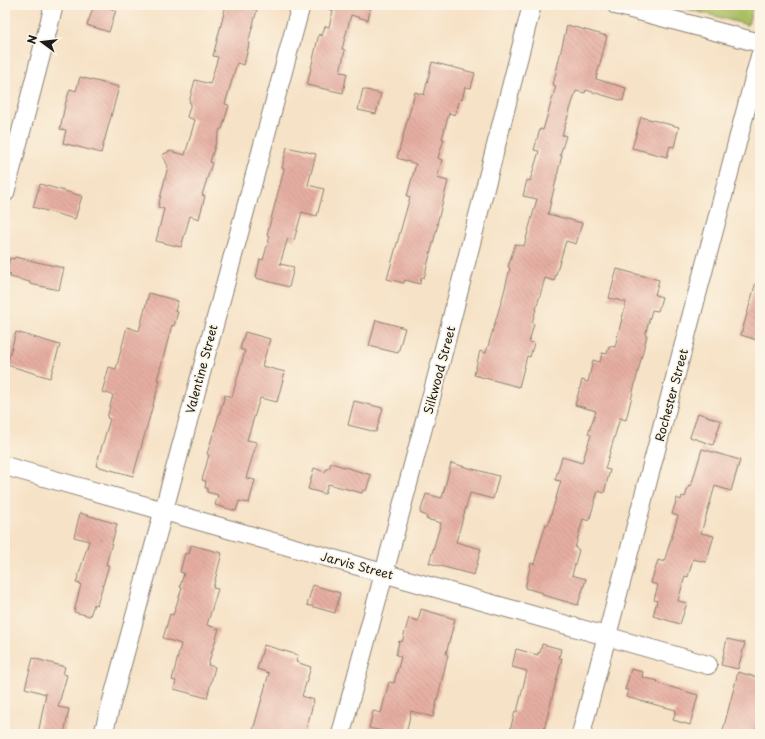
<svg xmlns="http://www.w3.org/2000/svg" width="765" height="739" font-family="'Playpen Sans',sans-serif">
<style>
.park{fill:#aabe62;stroke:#636d3f}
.building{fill:url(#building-back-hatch)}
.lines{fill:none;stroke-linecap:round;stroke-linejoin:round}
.minor-casing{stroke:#897f71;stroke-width:20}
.minor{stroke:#fff;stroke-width:18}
.labels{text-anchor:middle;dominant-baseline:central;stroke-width:3.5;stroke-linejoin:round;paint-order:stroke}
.street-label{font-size:12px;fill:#1c1c1c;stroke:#fcf5e5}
</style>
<defs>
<pattern id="building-back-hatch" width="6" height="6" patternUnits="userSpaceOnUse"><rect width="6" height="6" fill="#e6aea2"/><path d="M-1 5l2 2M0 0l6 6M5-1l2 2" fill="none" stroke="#c5958b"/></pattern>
</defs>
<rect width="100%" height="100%" fill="#fcf5e5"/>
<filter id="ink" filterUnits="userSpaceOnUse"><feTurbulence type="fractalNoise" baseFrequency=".025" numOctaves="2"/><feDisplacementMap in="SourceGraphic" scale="8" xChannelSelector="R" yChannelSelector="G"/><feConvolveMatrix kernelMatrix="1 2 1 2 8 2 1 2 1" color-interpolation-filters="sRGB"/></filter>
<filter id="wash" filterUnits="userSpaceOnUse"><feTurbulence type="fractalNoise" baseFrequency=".012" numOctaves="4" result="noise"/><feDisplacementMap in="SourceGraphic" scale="16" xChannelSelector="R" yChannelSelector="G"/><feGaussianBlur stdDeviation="0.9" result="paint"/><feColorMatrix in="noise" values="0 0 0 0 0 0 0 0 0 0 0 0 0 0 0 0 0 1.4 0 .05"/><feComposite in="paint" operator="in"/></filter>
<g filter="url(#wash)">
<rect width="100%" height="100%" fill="#f6e2c6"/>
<polygon class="park" points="673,5 753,5 748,25"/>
<g id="blocks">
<g class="building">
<polygon points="94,5 99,5 116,10 109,32 87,25"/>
<polygon points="226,5 237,5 257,10 248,43 249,44 244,65 237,63 225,104 229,105 222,129 220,129 210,162 212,163 202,195 205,196 199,219 190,216 181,247 156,241 164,209 158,207 168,166 162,155 170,151 185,155 195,120 187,117 191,103 189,102 195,80 210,84 218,57 213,56"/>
<polygon points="329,5 371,5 368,20 351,15 342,49 345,50 340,72 347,73 343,93 307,85 319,34 322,36 325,26 329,27 333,11 328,9"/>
<polygon points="567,25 607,36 596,79 626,88 623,101 586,90 585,93 576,91 562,135 566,136 560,155 562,155 548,214 582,223 576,244 566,241 554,281 545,278 532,323 534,324 529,342 534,343 530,357 527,356 519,387 474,375 480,351 486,353 503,296 510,268 508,267 515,244 524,246 537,199 523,196 527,180 530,181 539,151 534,150 540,129 543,130 556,86 553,85"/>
<polygon points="432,62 475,73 471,88 465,87 462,100 460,99 455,115 449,113 442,139 444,139 438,158 442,160 437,178 448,181 437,224 438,224 424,278 421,277 420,284 405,280 404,283 387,279 410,197 407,196 416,164 397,158 415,92 424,95"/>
<polygon points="80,77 119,87 101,153 63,143 66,130 60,129 65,105 70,89 76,91"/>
<polygon points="363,89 381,94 376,114 358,110"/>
<polygon points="641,117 679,127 674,147 670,146 667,157 632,148"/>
<polygon points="287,147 316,154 308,185 324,189 317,216 302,212 294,240 288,238 280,264 294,267 289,287 256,278 260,259 263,260 270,236 267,235 284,169 282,168"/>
<polygon points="40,184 82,196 75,219 33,207"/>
<polygon points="15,257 64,268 59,290 30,284 30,282 10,277 11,274 6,273 10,258 14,259"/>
<polygon points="617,269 659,280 655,295 662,297 658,311 652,310 645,335 647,335 626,420 620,418 605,469 610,470 604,493 598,491 589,521 583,519 575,548 579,550 572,575 586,579 578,605 543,595 543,593 525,588 531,563 534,564 546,524 548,525 561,481 555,480 562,457 582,463 591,435 588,434 596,411 575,405 582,380 588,382 593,360 600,362 602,353 607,354 609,346 615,347 626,302 609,298"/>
<polygon points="756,282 760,282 760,341 741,335"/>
<polygon points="149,293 178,301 175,311 178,312 174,326 172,325 157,380 160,380 133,476 96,466 110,419 107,418 113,395 102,392 109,367 116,369 127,327 139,331"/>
<polygon points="376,320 405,328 398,353 369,346"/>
<polygon points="16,332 60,345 50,378 7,365"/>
<polygon points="245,332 270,339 262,366 285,372 277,402 260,398 247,440 257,442 246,478 255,480 249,503 239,501 236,511 215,505 218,495 207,492 208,488 205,488 206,481 202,480 209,455 207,454 225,395 232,397 245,351 240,349"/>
<polygon points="354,401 383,408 376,432 348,425"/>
<polygon points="698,413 721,421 713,445 690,437"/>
<polygon points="702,449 740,460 731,491 715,486 701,533 714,536 706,562 693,559 688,577 685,576 678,601 687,603 680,624 653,616 657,601 654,600 658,585 651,583 658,560 664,562 678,516 672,514 677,498 681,500 682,496 685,497 689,485 691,486"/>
<polygon points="331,463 371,475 366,491 363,490 362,493 328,484 325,494 308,489 314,468 325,472 327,468 329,469"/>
<polygon points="451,463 499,476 493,499 470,493 456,542 481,549 474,575 429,563 441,523 426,519 427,516 420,513 426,494 442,498"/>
<polygon points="80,513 117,524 106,565 109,565 97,605 94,604 90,616 74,612 81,584 76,583 89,541 74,537"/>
<polygon points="191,545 222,553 213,588 218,589 207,625 219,629 208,665 215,667 207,698 174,689 176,681 172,680 181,644 163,638 170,614 173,615 182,588 180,587 184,573 180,572 185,553 189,554"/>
<polygon points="313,585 340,593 335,613 307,605"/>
<polygon points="421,609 455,619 446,654 448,655 433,717 411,711 406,734 395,734 369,728 373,711 381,713 389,682 394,683 401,657 396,655 399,641 402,642 409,618 418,621"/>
<polygon points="727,639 745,643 738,669 721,665"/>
<polygon points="542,644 561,649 559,658 562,658 543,734 509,734 515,711 517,712 527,671 512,667 516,649 538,655 538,652 540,653"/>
<polygon points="264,645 298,655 296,662 311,667 302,696 314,700 305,734 252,734 269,673 257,669"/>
<polygon points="33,658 65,667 63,674 67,675 58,707 69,709 64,734 38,734 46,694 25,688"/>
<polygon points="631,669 643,672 642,677 658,681 657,683 698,695 690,725 673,720 676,710 626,697 628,690 625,690"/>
<polygon points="738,672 760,678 760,715 755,734 722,734"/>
</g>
</g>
</g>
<g filter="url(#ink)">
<use href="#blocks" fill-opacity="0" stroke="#897f71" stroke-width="1"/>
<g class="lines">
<g class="minor-casing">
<g id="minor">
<polyline points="616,5 760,43"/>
<polyline points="5,193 54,5"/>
<polyline points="5,466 708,665"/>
<polyline points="103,734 301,5"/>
<polyline points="341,734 439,368 532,5"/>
<polyline points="581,734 760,56"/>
</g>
</g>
<use href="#minor" class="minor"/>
</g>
</g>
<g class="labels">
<g class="street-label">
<text transform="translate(201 369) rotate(-75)">Valentine Street</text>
<text transform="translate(439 370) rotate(-75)">Silkwood Street</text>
<text transform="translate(671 395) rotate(-75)">Rochester Street</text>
<text transform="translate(357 565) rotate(15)">Jarvis Street</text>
</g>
</g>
<rect width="765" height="739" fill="none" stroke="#fcf5e5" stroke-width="20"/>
<g transform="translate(42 42) rotate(285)" stroke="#fcf5e5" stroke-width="3" paint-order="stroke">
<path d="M0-3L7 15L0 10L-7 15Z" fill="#1c1c1c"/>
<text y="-6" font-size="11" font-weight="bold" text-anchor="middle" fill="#1c1c1c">N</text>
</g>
</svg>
